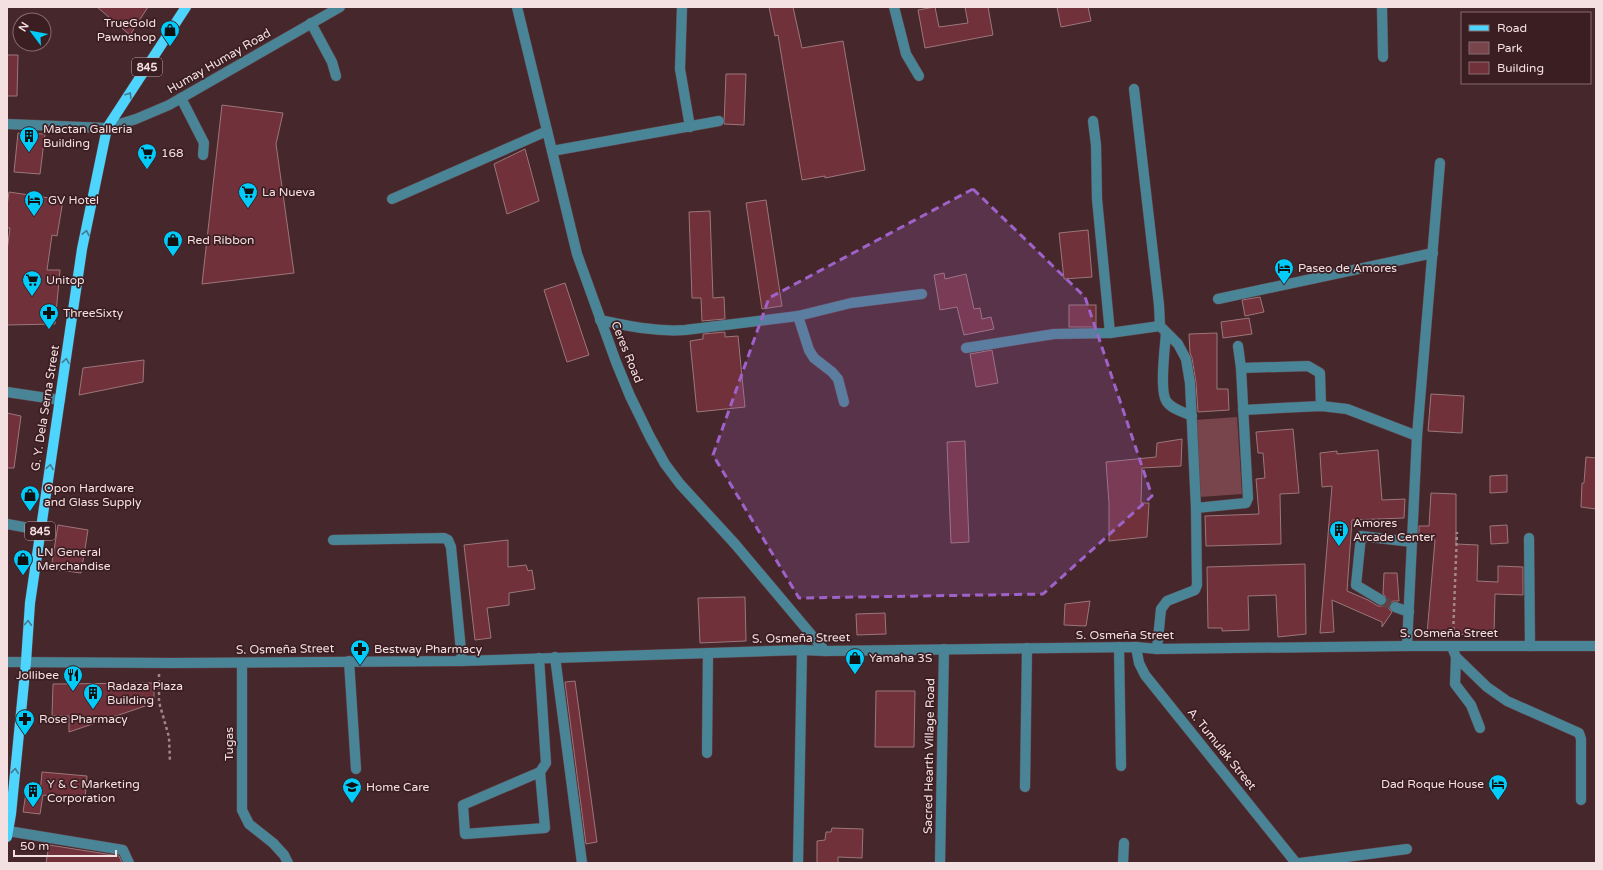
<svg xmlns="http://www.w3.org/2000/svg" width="1603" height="870" font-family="'Varela Round',sans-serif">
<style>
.green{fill:#78454c}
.building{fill:#71313b;stroke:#9b767a}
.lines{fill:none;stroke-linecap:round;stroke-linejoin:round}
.minor-tunnel{stroke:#604346;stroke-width:10;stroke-dasharray:10 5;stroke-linecap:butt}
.minor-casing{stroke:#624448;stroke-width:11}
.major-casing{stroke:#624448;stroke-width:11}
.path{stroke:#a2888b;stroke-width:2.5;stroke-dasharray:3 3;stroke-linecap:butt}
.minor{stroke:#4a8497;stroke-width:10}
.major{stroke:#4ed5fe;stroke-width:10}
.oneway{stroke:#447a90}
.marked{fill:#9f62c9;fill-opacity:0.2;stroke:#9f62c9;stroke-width:3;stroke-dasharray:8 5;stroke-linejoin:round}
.labels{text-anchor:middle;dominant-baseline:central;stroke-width:3.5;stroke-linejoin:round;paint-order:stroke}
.shield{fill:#3b1e22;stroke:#bca5a8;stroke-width:1}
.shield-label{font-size:11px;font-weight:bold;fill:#f4dfe1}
.poi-label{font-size:12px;fill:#f4dfe1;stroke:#3b1e22;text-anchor:start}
.street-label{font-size:12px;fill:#f4dfe1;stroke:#3b1e22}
</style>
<rect width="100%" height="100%" fill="#46272b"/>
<polygon class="green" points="1237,417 1242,494 1200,497 1195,420"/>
<g class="building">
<polygon points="97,7 148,7 130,35"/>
<polygon points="769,7 793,7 802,48 843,41 865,170 825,178 825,176 802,180 778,35 775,36"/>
<polygon points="935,7 939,27 968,23 965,7 988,7 993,35 925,48 918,10"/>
<polygon points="1057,7 1088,7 1091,21 1061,27"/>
<polygon points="7,55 18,55 17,96 7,96"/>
<polygon points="726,74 746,74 744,125 724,124"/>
<polygon points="222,105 283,113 276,144 294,273 202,284"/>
<polygon points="18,133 45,134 40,174 14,172"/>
<polygon points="525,149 539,201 507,214 494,164"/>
<polygon points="9,192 63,200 57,236 52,235 47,270 60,270 55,324 7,325 7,251 10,228 7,228 7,206"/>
<polygon points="766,200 782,306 762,309 746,203"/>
<polygon points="710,211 713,298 724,297 725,319 702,321 701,298 692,298 689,212"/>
<polygon points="1088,230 1092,277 1064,279 1059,233"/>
<polygon points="944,273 945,279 966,274 974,309 980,308 982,319 991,317 994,329 964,335 957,307 940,310 934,275"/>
<polygon points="565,283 589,355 567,362 544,290"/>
<polygon points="1260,297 1264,312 1245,316 1242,300"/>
<rect x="1069" y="305" width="27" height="22"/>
<polygon points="1249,318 1252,334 1223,338 1221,322"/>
<polygon points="725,332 725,337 738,336 745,407 697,412 690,341 703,339 703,334"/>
<polygon points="1217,333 1217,389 1228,389 1229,410 1198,412 1196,383 1192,358 1190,353 1189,334"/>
<polygon points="992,350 998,383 976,387 970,354"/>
<polygon points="144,360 143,382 79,395 83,368"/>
<polygon points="1431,394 1464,396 1462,433 1428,431"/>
<polygon points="7,413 21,416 14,468 7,468"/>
<polygon points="1293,429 1299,493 1280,494 1281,544 1206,546 1205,516 1259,514 1256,479 1265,478 1263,453 1258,453 1256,432"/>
<polygon points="1182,439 1181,466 1142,468 1141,503 1149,503 1147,537 1109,541 1109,503 1106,462 1156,457 1157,443"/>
<polygon points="965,441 969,542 951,543 947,442"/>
<polygon points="1378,450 1382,500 1405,499 1404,518 1352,520 1347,591 1368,600 1378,606 1384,606 1387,600 1386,597 1383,594 1384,573 1397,573 1399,601 1393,601 1389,604 1389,609 1392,612 1382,627 1382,622 1332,600 1334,632 1320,633 1332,486 1322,487 1320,453 1337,451 1337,454"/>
<polygon points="1586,457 1596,458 1596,509 1581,507 1582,483 1584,483"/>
<polygon points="1507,475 1507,492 1490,493 1490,476"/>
<polygon points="1431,493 1456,494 1456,544 1478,545 1477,581 1498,582 1498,566 1523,567 1523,595 1495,594 1494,635 1427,634 1435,540 1419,540 1419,526 1429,526"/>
<polygon points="58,525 88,530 81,573 51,569"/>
<polygon points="1507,525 1508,543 1491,544 1490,526"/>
<polygon points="508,540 508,567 526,565 528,571 532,570 535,589 509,593 509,605 487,608 491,638 475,640 464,545"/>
<polygon points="1305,564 1306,634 1278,637 1276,595 1248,596 1249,630 1222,631 1222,628 1208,628 1207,567"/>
<polygon points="745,597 746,641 700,643 698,598"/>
<polygon points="1090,601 1086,626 1064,625 1065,604"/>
<polygon points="885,613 886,634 857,635 856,614"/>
<polygon points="575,681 597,842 586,844 565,682"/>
<polygon points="154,683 154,703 69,732 69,716 52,716 53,684"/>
<polygon points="876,691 915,691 914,747 875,747"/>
<polygon points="42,772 87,776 85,799 43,795 40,814 23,812 26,793 40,794"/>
<polygon points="832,828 863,829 862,858 838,857 838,863 817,863 817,841 825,840 826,832 831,832"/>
<polygon points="49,845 119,856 122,863 46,863"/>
</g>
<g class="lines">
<polyline class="minor-tunnel" points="1381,600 1395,607"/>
<g class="minor-casing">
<g id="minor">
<polyline points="517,7 577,254 616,362 630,396 650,437 665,464 680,484 735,544 825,651"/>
<polyline points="682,7 680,69 690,127"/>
<polyline points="894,7 906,54 919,76"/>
<polyline points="1382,7 1383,57"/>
<polyline points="311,23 332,62 336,76"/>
<polyline points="1134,89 1159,305 1160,326 1178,344 1186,359 1190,383 1196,508 1197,585 1195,590 1167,601 1161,609 1157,649"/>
<polyline points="181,98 204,143 203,155"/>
<polyline points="1093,121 1096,145 1097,199 1110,333"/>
<polyline points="7,124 107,128 136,119 169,105 340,7"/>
<polyline points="552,151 719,121"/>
<polyline points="392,199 547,131"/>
<polyline points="1218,299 1433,253"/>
<polyline points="798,316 809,350 814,358 832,372 838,379 844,402"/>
<path d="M600,320C628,326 656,332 685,330L798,316L851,303L922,294"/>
<path d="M1166,333C1165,347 1159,393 1167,402C1172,409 1183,412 1192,416"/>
<polyline points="966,348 1054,334 1110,333 1160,326"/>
<polyline points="1241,368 1308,366 1320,373 1321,406"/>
<polyline points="7,392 60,400"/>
<polyline points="1243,410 1321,406 1347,409 1417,436"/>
<polyline points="1196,508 1246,503 1248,498 1241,368 1238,346"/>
<polyline points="7,524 40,530"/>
<polyline points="1529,538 1530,646"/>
<polyline points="333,540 444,538 448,540 451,547 462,661"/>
<polyline points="1381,600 1356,585 1361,536 1412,542"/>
<polyline points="1395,607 1409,612"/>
<polyline points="1407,646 1417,436 1440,163"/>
<polyline points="1119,647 1121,766"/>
<polyline points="1136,647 1139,663 1145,675 1296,863"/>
<polyline points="1452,647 1456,657 1487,687 1507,701 1579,733 1581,739 1581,800"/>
<polyline points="555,657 582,863"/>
<polyline points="1456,657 1455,684 1471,705 1480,728"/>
<polyline points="539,658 546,763 540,772 463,805 465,834 545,828 540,772"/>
<polyline points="349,661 356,769"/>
<polyline points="7,662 173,663 462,661 802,650 825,651 1136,647 1157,649 1407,646 1596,646"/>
<polyline points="242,663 242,810 249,824 273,843 284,855 288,863"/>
<polyline points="707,753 708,653"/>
<polyline points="1025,787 1027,648"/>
<polyline points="8,831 123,850 129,863"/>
<polyline points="798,863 802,650"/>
<polyline points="940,863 944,649"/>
<polyline points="1123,863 1124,843"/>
<polyline points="1300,863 1407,849"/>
</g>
</g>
<g class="major-casing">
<polyline id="major" points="7,837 11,814 26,662 30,603 82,249 107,128 186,7"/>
</g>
<g class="path">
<polyline points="1453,636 1457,532"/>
<polyline points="159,674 159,702 169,737 170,762"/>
</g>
<use href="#minor" class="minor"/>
<use href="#major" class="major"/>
</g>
<defs><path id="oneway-chevron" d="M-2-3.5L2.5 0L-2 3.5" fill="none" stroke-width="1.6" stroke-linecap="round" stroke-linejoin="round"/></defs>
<g class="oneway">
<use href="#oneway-chevron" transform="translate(129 95) rotate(-57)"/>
<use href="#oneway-chevron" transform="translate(86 233) rotate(-78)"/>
<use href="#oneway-chevron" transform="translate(66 361) rotate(-81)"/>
<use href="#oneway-chevron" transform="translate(50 467) rotate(-81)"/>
<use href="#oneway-chevron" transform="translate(28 623) rotate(-86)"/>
<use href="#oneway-chevron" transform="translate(15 771) rotate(-84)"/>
</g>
<path class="marked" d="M973,189L1085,297L1152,496L1043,594L799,598L713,455L769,298Z"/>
<defs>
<g id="shop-pin" transform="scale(1)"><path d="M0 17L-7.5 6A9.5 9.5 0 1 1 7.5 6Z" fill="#00cbf9" stroke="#3b1e22"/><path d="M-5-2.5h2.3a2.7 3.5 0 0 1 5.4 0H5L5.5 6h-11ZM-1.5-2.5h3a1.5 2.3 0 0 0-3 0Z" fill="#111"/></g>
<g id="building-pin" transform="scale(1)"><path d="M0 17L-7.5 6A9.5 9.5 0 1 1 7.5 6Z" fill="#00cbf9" stroke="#3b1e22"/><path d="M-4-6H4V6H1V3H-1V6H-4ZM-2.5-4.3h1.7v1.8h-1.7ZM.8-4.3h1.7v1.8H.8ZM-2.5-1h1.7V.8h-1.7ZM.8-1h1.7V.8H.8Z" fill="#111"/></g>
<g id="supermarket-pin" transform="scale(1)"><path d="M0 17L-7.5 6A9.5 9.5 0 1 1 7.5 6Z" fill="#00cbf9" stroke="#3b1e22"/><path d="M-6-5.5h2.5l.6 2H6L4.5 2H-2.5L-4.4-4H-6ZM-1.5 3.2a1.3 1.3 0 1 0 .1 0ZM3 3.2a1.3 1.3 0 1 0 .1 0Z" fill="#111"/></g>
<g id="hotel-pin" transform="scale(1)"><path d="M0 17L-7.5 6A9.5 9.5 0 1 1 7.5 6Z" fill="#00cbf9" stroke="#3b1e22"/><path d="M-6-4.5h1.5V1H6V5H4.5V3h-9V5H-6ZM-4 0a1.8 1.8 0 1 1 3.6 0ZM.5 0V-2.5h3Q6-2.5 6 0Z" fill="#111"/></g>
<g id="pharmacy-pin" transform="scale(1)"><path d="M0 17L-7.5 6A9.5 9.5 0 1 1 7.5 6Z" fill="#00cbf9" stroke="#3b1e22"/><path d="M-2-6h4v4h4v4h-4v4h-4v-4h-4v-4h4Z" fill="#111"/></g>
<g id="restaurant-pin" transform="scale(1)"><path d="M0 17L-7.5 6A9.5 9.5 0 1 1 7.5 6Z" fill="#00cbf9" stroke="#3b1e22"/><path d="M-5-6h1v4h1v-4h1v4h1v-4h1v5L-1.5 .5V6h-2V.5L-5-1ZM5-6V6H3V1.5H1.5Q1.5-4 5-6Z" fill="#111"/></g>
<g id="school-pin" transform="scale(1)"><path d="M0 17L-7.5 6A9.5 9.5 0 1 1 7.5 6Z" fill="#00cbf9" stroke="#3b1e22"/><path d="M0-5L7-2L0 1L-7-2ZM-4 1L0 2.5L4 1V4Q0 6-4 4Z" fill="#111"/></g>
</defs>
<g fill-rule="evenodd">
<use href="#shop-pin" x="170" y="30"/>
<use href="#building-pin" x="29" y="136"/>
<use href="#supermarket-pin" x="147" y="153"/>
<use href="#supermarket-pin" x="248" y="192"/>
<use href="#hotel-pin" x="34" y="200"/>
<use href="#shop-pin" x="173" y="240"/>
<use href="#hotel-pin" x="1284" y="268"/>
<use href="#supermarket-pin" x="32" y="280"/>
<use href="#pharmacy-pin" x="49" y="313"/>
<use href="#shop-pin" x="30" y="495"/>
<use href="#building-pin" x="1339" y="530"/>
<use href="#shop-pin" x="23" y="559"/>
<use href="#pharmacy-pin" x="360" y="649"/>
<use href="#shop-pin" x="855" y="658"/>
<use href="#restaurant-pin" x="73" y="675"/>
<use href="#building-pin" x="93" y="693"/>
<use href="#pharmacy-pin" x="25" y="719"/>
<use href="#hotel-pin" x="1498" y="784"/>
<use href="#school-pin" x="352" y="787"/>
<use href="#building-pin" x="33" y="791"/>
</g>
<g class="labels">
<g class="shield">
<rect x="132" y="58" width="30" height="18" rx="3"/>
<rect x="25" y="522" width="30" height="18" rx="3"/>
</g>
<g class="shield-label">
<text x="147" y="67">845</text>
<text x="40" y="531">845</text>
</g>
<g class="poi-label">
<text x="156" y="23" text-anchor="end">TrueGold<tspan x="156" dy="14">Pawnshop</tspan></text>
<text x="43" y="129">Mactan Galleria<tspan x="43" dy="14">Building</tspan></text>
<text x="161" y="153">168</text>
<text x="262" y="192">La Nueva</text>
<text x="48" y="200">GV Hotel</text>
<text x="187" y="240">Red Ribbon</text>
<text x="1298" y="268">Paseo de Amores</text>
<text x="46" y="280">Unitop</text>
<text x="63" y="313">ThreeSixty</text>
<text x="44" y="488">Opon Hardware<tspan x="44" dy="14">and Glass Supply</tspan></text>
<text x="1353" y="523">Amores<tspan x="1353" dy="14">Arcade Center</tspan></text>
<text x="37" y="552">LN General<tspan x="37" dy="14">Merchandise</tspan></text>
<text x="374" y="649">Bestway Pharmacy</text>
<text x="869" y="658">Yamaha 3S</text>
<text x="59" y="675" text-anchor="end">Jollibee</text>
<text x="107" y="686">Radaza Plaza<tspan x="107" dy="14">Building</tspan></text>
<text x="39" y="719">Rose Pharmacy</text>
<text x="47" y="784">Y &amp; C Marketing<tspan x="47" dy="14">Corporation</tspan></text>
<text x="1484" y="784" text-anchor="end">Dad Roque House</text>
<text x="366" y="787">Home Care</text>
</g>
<g class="street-label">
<text transform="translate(219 61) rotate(-30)">Humay Humay Road</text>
<text transform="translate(627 352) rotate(68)">Ceres Road</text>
<text transform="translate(45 408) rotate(-81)">G. Y. Dela Serna Street</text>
<text x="1449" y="633">S. Osmeña Street</text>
<text x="1125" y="635">S. Osmeña Street</text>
<text transform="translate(801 638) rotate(-1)">S. Osmeña Street</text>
<text transform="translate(285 649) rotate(-1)">S. Osmeña Street</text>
<text transform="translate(229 744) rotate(-90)">Tugas</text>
<text transform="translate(1222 749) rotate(51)">A. Tumulak Street</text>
<text transform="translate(929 756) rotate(-89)">Sacred Hearth Village Road</text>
</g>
</g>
<rect width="1603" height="870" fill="none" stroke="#f4dfe1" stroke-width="16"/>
<rect x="1461" y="12" width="130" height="72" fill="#3b1e22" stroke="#856b6e"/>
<rect x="1469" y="25" width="20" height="6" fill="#4ed5fe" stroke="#856b6e"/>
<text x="1497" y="32" font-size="12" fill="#f4dfe1">Road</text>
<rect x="1469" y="42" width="20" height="12" fill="#78454c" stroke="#856b6e"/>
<text x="1497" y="52" font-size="12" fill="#f4dfe1">Park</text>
<rect x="1469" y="62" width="20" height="12" fill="#71313b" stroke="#856b6e"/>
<text x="1497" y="72" font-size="12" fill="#f4dfe1">Building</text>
<g transform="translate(32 32) rotate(302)"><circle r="19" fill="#3b1e22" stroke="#856b6e"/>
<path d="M0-3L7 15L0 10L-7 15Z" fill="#00cbf9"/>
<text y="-6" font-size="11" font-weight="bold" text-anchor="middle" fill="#f4dfe1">N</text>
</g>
<path d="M14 850v6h102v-6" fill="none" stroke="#f4dfe1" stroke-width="2"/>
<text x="20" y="850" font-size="12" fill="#f4dfe1" stroke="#3b1e22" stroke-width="3" paint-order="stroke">50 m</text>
</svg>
